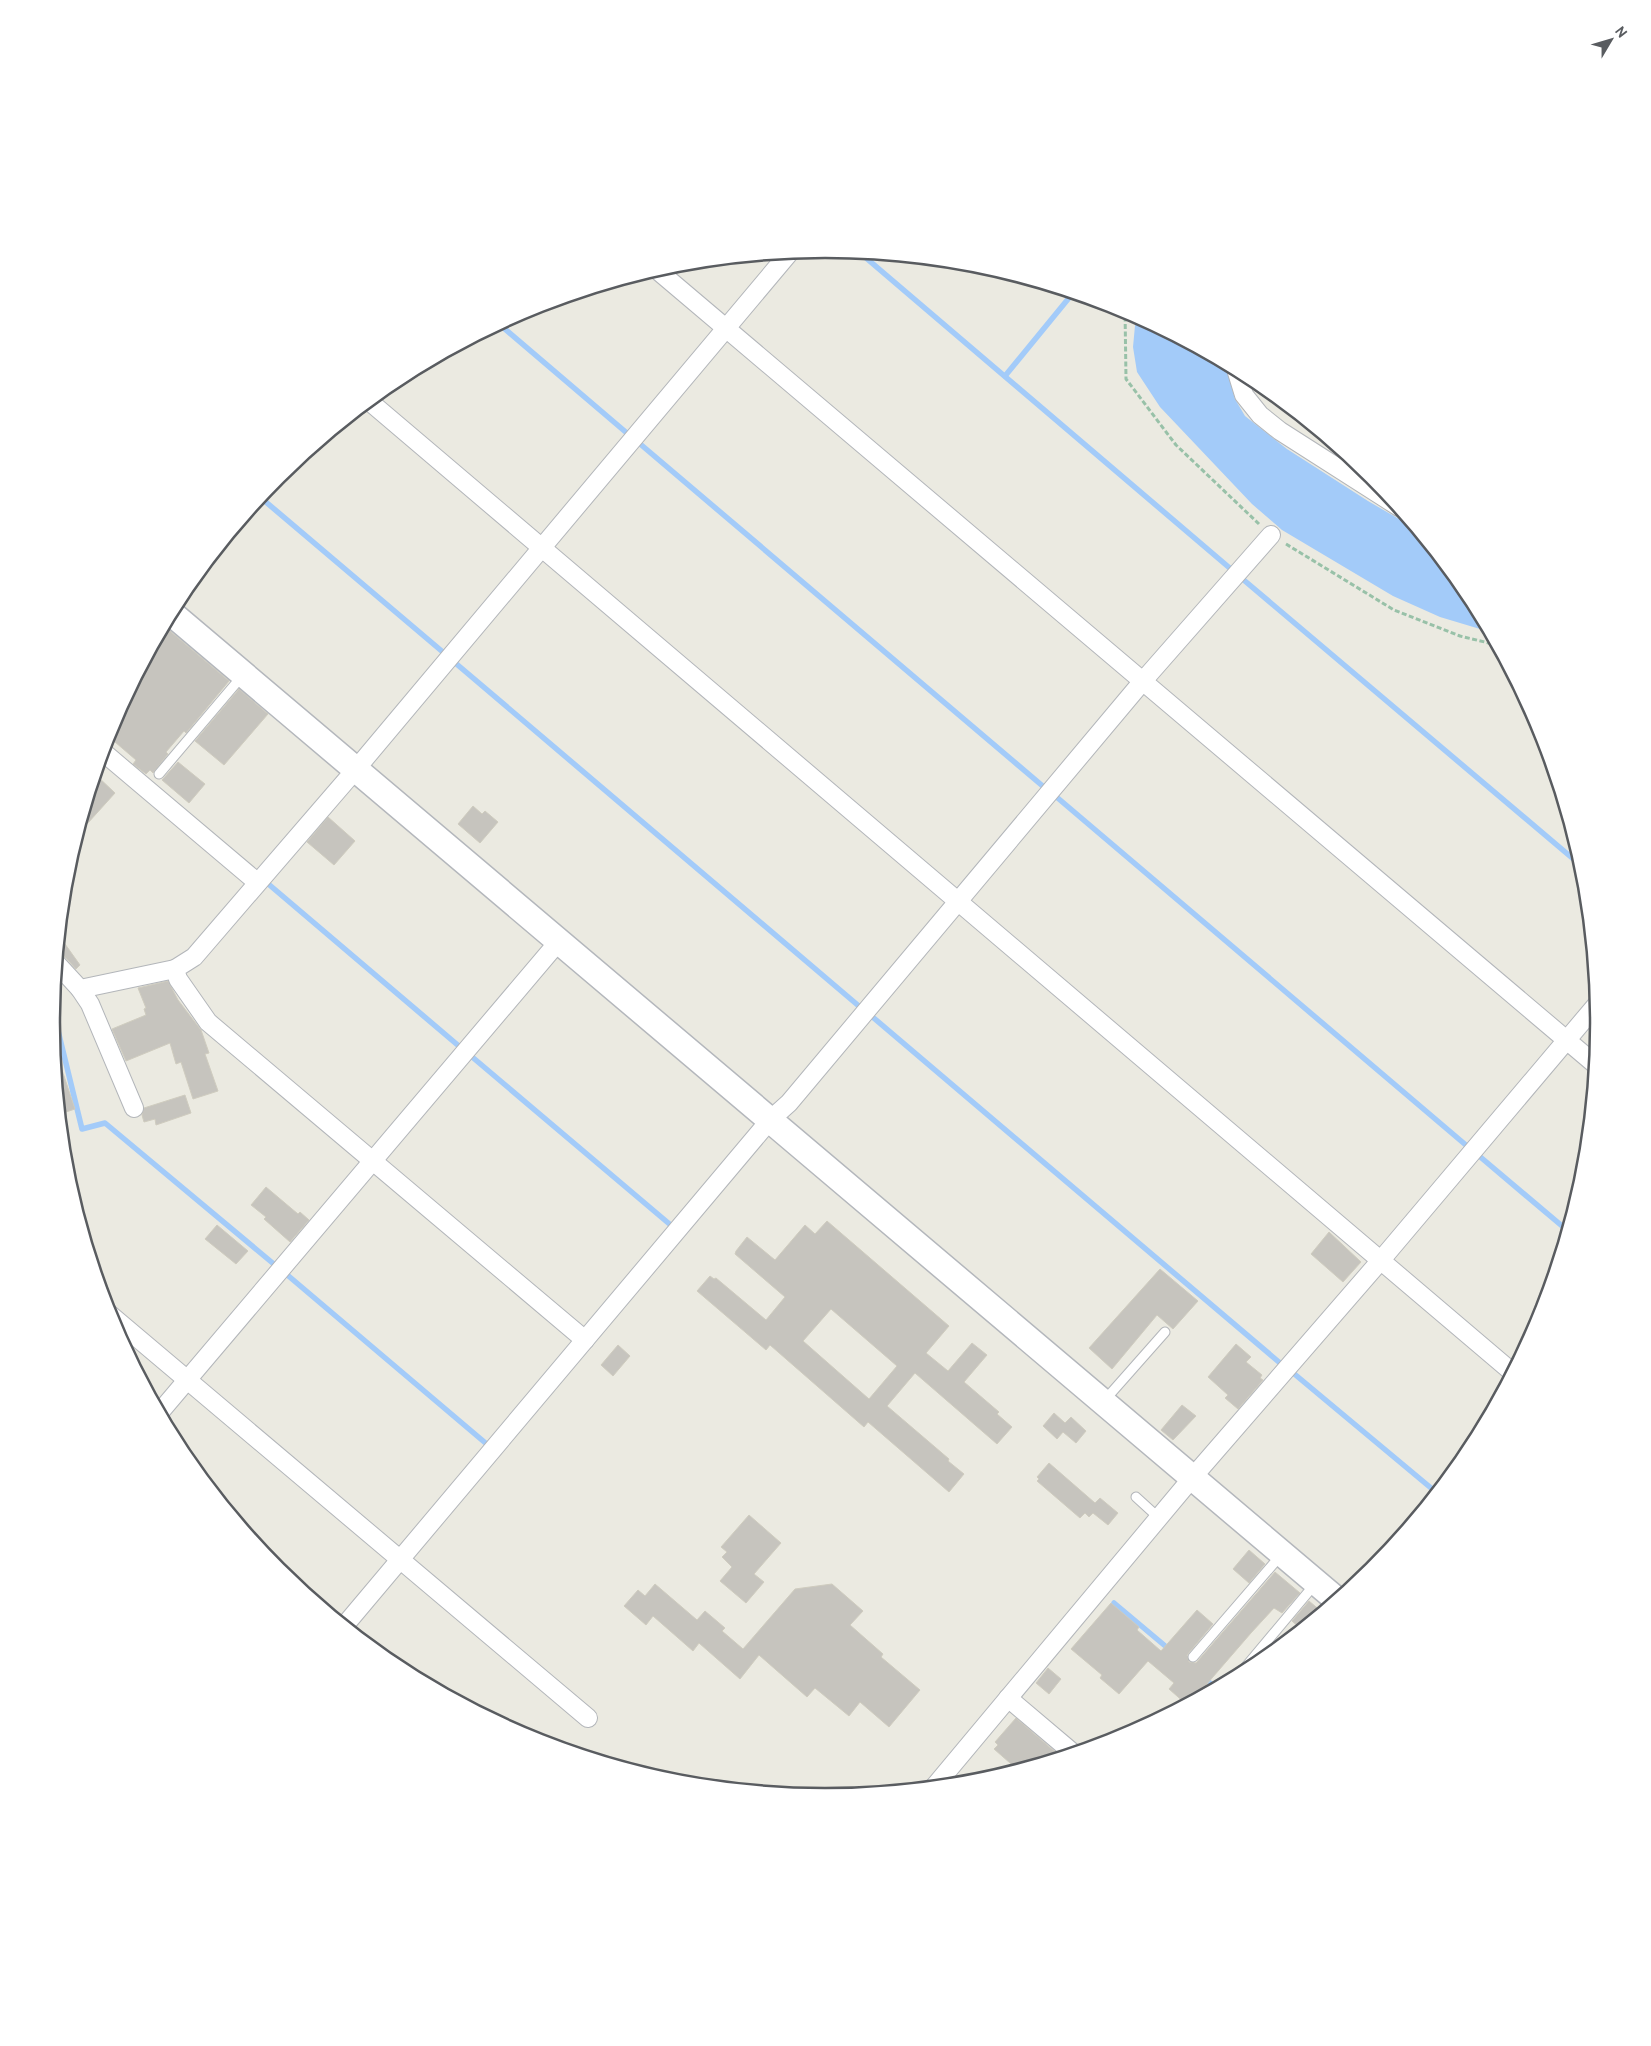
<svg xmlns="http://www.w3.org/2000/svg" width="1651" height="2046" font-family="Overpass,sans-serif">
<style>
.water{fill:#a3cbf9}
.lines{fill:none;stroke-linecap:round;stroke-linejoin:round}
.stream{stroke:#a3cbf9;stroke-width:5.5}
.building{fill:#c6c4be;stroke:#cfccbf;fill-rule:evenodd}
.lane-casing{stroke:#b3b6ba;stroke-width:11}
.street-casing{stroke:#b3b6ba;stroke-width:20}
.secondary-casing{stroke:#b4b7bc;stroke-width:28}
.path{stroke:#98c1a8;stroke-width:3;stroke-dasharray:5 2.5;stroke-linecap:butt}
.lane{stroke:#fff;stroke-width:9}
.street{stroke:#fff;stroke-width:18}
.secondary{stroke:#fff;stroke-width:25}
.rim{fill:none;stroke:#595c60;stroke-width:2.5}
</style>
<rect width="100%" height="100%" fill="#ebeae1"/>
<polygon class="water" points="1136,315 1225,363 1235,399 1245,416 1287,449 1368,501 1418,530 1469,593 1490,632 1440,617 1393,596 1282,530 1252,504 1160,407 1137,372 1133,347"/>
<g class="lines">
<g class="stream">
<polyline points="859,252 1232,570"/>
<polyline points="499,324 628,434"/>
<polyline points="1005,376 1073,293"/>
<polyline points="639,443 1045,788"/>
<polyline points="260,497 444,653"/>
<polyline points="1239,576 1584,868"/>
<polyline points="453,661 860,1007"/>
<polyline points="1053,794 1467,1146"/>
<polyline points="266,882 460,1047"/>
<polyline points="53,1010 82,1129 105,1123 275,1265"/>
<polyline points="869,1014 1280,1363"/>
<polyline points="471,1056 673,1227"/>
<polyline points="1478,1155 1568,1231"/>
<polyline points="285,1273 489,1446"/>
<polyline points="1292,1372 1437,1493"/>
<polyline points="1114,1603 1170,1650"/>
<polyline points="1204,1678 1216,1688"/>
</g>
</g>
<g class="building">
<polygon points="164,626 229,681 186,733 184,731 166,752 168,754 153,773 150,770 146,774 133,764 136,760 108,736 110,726"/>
<polygon points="239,689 268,714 224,765 195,741"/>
<polygon points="178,762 205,784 189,803 162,780"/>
<polygon points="96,775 115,793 78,834 84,814"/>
<polygon points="473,806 482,814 485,811 498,822 480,843 458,824"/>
<polygon points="328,817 355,841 334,865 307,842"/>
<polygon points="60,937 80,965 76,969 65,957 58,954"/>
<polygon points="168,981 178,1000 201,1030 209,1053 205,1054 218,1091 193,1099 181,1062 176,1064 170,1043 126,1061 112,1029 146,1015 144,1009 146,1008 138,988"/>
<polygon points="62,1070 75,1109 60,1114 56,1072"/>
<polygon points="185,1095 191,1113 156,1125 155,1119 144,1122 142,1115 144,1108"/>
<polygon points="266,1187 298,1214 300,1212 309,1220 290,1242 264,1219 266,1217 251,1205"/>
<path d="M827,1221L949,1326L926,1353L948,1371L972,1343L987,1355L964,1382L999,1412L997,1414L1012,1427L997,1444L915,1373L887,1406L949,1459L948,1461L964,1474L949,1492L868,1422L864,1427L770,1345L766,1350L697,1291L710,1276L714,1279L716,1278L766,1320L785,1297L735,1254L736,1251L747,1237L775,1260L805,1225L815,1234ZM831,1309L897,1366L869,1399L803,1341Z"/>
<polygon points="217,1225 248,1251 236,1264 205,1239"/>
<polygon points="1329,1232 1361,1262 1343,1282 1311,1254"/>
<polygon points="1160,1269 1198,1301 1173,1329 1157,1315 1112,1369 1089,1348"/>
<polygon points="1236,1344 1251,1357 1246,1362 1262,1375 1260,1378 1263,1380 1238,1409 1225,1398 1228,1395 1208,1377"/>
<polygon points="618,1345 630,1356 613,1376 601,1365"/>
<polygon points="1182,1405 1196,1416 1173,1440 1161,1430"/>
<polygon points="1054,1413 1065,1423 1071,1417 1086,1431 1076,1443 1063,1432 1057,1439 1043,1426"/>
<polygon points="1049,1463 1095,1503 1100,1498 1118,1513 1108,1525 1093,1513 1089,1517 1085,1513 1080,1518 1037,1481 1039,1479 1037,1477"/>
<polygon points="749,1515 781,1543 754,1574 764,1582 746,1603 720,1581 732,1567 722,1557 727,1552 721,1547"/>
<polygon points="1249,1550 1265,1564 1249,1583 1233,1569"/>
<polygon points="1275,1572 1300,1593 1282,1613 1274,1608 1251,1633 1206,1685 1212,1690 1186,1704 1169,1689 1174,1683 1148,1661 1119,1694 1100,1678 1102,1675 1071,1649 1111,1603 1139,1627 1137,1630 1161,1651 1197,1610 1213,1624 1187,1655 1189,1662 1196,1663"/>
<polygon points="655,1584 697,1620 705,1611 725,1628 722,1631 743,1649 795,1589 832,1584 863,1611 850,1625 883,1654 881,1657 920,1690 889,1727 860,1702 849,1716 815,1688 807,1697 759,1655 740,1679 699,1643 693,1651 653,1616 646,1625 624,1606 638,1590 645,1596"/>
<polygon points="1309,1601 1322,1612 1301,1629 1292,1621"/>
<polygon points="1048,1668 1061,1679 1049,1694 1036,1683"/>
<polygon points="1016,1718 1061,1757 1018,1770 994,1749 998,1745 995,1742"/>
</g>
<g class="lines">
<g class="lane-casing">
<g id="lane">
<polyline points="159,774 243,675"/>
<polyline points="1104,1401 1165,1332"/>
<polyline points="1136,1497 1159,1518"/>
<polyline points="1193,1657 1281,1555"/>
<polyline points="1238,1676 1315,1584"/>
</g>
</g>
<g class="street-casing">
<g id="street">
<polyline points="656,269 1596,1065"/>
<polyline points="1236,369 1244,395 1260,415 1280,431 1399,507"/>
<polyline points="369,401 1512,1372"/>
<polyline points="103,752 257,882"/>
<polyline points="57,964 80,989 175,969"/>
<polyline points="80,989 90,1004 134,1108"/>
<polyline points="108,1313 588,1718"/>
<polyline points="585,1340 208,1022 178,979 175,969 194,957 356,769 790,252"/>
<polyline points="160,1412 559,941"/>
<polyline points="345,1625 770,1120 789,1103 1142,682 1271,535"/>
<polyline points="1008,1698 1073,1753"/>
<polyline points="934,1787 1192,1478 1381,1260 1598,1003"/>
</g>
</g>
<g class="secondary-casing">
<polyline id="secondary" points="171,613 1337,1600"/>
</g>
<g class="path">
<polyline points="1125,309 1126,379 1176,445 1259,524"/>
<polyline points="1286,544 1394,610 1460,636 1497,645"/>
</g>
<use href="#lane" class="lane"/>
<use href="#street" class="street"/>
<use href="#secondary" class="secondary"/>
</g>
<path d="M0 0H1651V2046H0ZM60 1023a765 765 0 1 1 1530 0a765 765 0 1 1-1530 0Z" fill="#fff" fill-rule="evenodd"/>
<path class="rim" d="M60 1023a765 765 0 1 1 1530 0a765 765 0 1 1-1530 0Z"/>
<g transform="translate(1611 40) rotate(52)" stroke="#ffffff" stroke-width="4" paint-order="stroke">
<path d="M0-4L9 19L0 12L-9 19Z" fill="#595c60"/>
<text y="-8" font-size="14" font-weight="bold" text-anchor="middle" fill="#595c60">N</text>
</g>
</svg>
